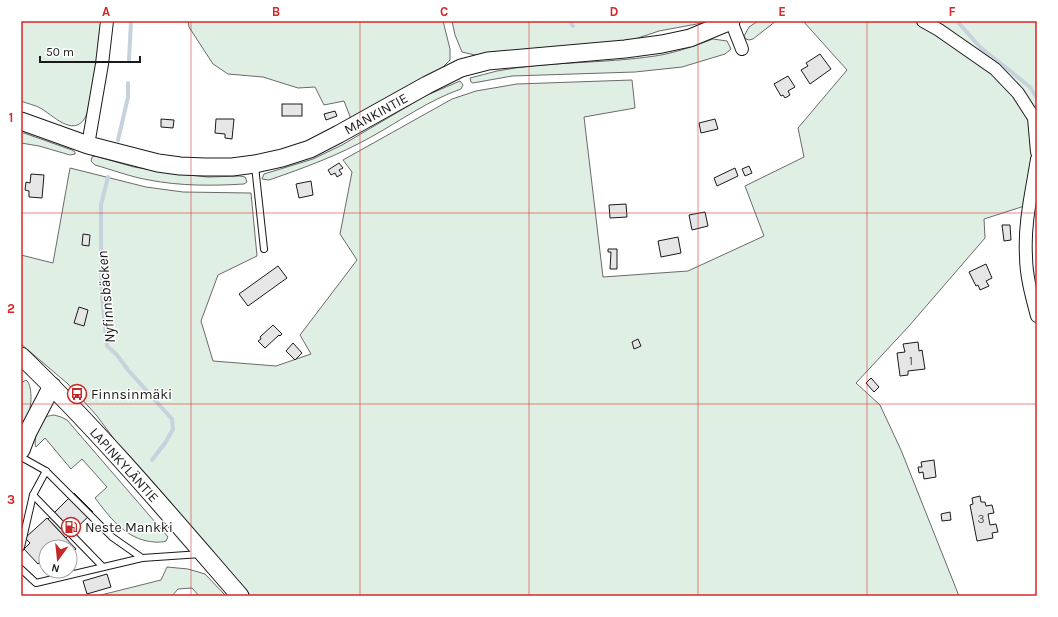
<svg xmlns="http://www.w3.org/2000/svg" width="1058" height="617" font-family="Karla,sans-serif">
<style>
.green{fill:#e0efe3;stroke:#6a6a6a}
.lines{fill:none;stroke-linecap:round;stroke-linejoin:round}
.stream{stroke:#c6d2dc;stroke-width:4}
.building{fill:#e6e6e6;stroke:#1a1a1a}
.lane-casing{stroke:#1a1a1a;stroke-width:8}
.street-casing{stroke:#1a1a1a;stroke-width:14}
.secondary-casing{stroke:#1a1a1a;stroke-width:19}
.lane{stroke:#fff;stroke-width:6}
.street{stroke:#fff;stroke-width:12}
.secondary{stroke:#fff;stroke-width:17}
.grid{fill:none;stroke:#d62828;stroke-width:1;stroke-opacity:0.55}
.labels{text-anchor:middle;dominant-baseline:central;stroke-width:3;stroke-linejoin:round;paint-order:stroke}
.number-label{font-size:12px;fill:#4d4d4d}
.street-label{font-size:14px;fill:#1a1a1a;stroke:#fff}
.poi-label{font-size:14px;fill:#1a1a1a;stroke:#fff;text-anchor:start}
.water-label{font-size:15px;font-style:italic;fill:#1a1a1a;stroke:#fff}
.neatline{fill:none;stroke:#d62828;stroke-width:1.5}
.grid-label{font-size:13px;text-anchor:middle;font-weight:bold;fill:#d62828}
</style>
<rect width="100%" height="100%" fill="#fff"/>
<g class="green">
<path d="M21,21H102L97,63L87,114C76,139 56,118 42,109C36,105 28,104 21,101Z"/>
<polygon points="188,21 443,21 450,49 450,60 440,70 351,119 344,101 324,105 315,87 298,88 263,77 228,74 213,64 189,27"/>
<polygon points="452,21 713,21 659,31 620,44 475,55 462,52 455,35"/>
<polygon points="758,21 776,21 753,39 749,40 746,39 744,36 749,27"/>
<polygon points="803,21 1037,21 1037,202 984,219 985,238 909,326 856,383 880,405 901,450 959,596 248,596 172,506 120,447 97,416 68,384 21,344 21,255 53,263 70,168 146,187 183,192 251,193 257,256 218,275 201,321 213,361 276,366 311,354 300,335 357,260 340,234 352,172 343,160 452,99 476,91 517,84 632,80 635,108 584,117 603,277 688,271 764,236 745,186 804,157 798,128 847,70"/>
<path d="M713,39L727,41L731,49L725,54L682,67L635,72L512,76L473,83L471,82L470,78C479,76 488,73 497,71C548,61 603,64 655,56C675,53 694,46 713,39Z"/>
<path d="M460,81L463,85L461,89C429,100 400,121 371,137C339,155 304,168 269,180L262,179L264,174L313,159L342,145L425,96Z"/>
<polygon points="21,132 72,150 75,152 75,154 70,155 39,146 21,143"/>
<path d="M95,156L134,167L170,173L208,177L240,176L245,177L247,182L244,184C212,186 180,186 149,180C131,177 113,170 95,165L91,161L92,157Z"/>
<path d="M26,380L28,382C33,390 32,416 23,421H21V383Z"/>
<path d="M54,415L61,417L67,420L168,537L166,541C159,543 153,542 147,541C123,536 109,516 95,498L107,487L82,459L71,469L45,438L36,447C33,442 38,425 42,420C45,416 49,416 54,415Z"/>
<polygon points="167,567 188,569 205,574 226,596 199,596 192,588 178,589 172,596 97,596 161,580"/>
</g>
<g class="lines">
<g class="stream">
<polyline points="570,21 573,26"/>
<polyline points="957,21 980,47 1030,87 1037,98"/>
<polyline points="129,60 131,21"/>
<polyline points="118,140 128,97 128,83"/>
<polyline points="108,177 101,205 101,240 102,296 107,346 117,355 128,370 172,419 173,429 165,443 152,460"/>
</g>
</g>
<g class="building">
<polygon points="820,54 831,69 810,84 801,70 808,66 806,63"/>
<polygon points="788,76 795,87 788,91 790,95 785,98 783,95 781,96 774,84"/>
<rect x="282" y="104" width="20" height="12"/>
<polygon points="335,111 337,116 326,120 324,114"/>
<polygon points="161,119 174,120 173,128 161,127"/>
<polygon points="216,119 234,119 232,139 225,138 225,134 215,133"/>
<polygon points="715,119 718,129 701,133 699,123"/>
<polygon points="339,163 343,168 339,170 342,174 337,177 335,173 331,175 328,170"/>
<polygon points="749,166 752,173 745,176 742,169"/>
<polygon points="735,168 738,176 717,186 714,178"/>
<polygon points="31,174 44,175 42,198 29,197 29,191 25,190 26,182 30,183"/>
<polygon points="311,181 313,195 299,198 296,184"/>
<polygon points="626,204 627,217 610,218 609,205"/>
<polygon points="705,212 708,226 692,230 689,215"/>
<polygon points="1002,225 1010,225 1011,240 1004,241"/>
<polygon points="83,234 90,235 89,246 82,245"/>
<polygon points="678,237 681,253 661,257 658,241"/>
<polygon points="608,249 617,249 617,269 610,269 611,252 608,252"/>
<polygon points="986,264 992,278 986,281 989,286 980,290 978,285 976,286 969,272"/>
<polygon points="278,266 287,278 248,306 239,294"/>
<polygon points="79,307 88,310 84,326 74,323"/>
<polygon points="273,325 282,334 280,336 279,335 265,348 258,341 261,339 260,337"/>
<polygon points="638,339 641,346 634,349 632,342"/>
<polygon points="918,342 919,351 922,350 925,369 908,371 908,375 900,376 897,353 905,352 903,344"/>
<polygon points="293,343 302,353 295,360 286,351"/>
<polygon points="871,378 879,387 874,392 866,383"/>
<polygon points="934,460 936,477 924,479 923,472 919,473 918,467 922,467 921,462"/>
<polygon points="74,493 93,512 66,538 48,519"/>
<polygon points="980,496 981,502 985,502 986,506 992,505 994,513 988,514 990,525 996,524 998,532 992,533 993,538 977,541 970,505 973,504 972,498"/>
<polygon points="950,512 951,520 942,521 941,514"/>
<polygon points="47,518 76,549 70,555 70,547 46,547 46,561 44,558 38,564 24,549 30,543 25,538"/>
<polygon points="107,574 111,587 87,594 83,581"/>
</g>
<g class="lines">
<g class="lane-casing">
<g id="lane">
<polyline points="255,166 264,249"/>
<polyline points="21,457 46,471 112,537 142,558 201,554"/>
<polyline points="33,495 103,567"/>
<polyline points="21,547 33,495 46,471"/>
<polyline points="21,569 36,583 142,558"/>
</g>
</g>
<g class="street-casing">
<g id="street">
<polyline points="731,21 742,49"/>
<polyline points="923,21 939,30 995,69 1018,93 1034,118 1037,152"/>
<polyline points="88,145 102,64 107,21"/>
<path d="M1037,159C1032,191 1024,223 1026,256C1026,276 1032,297 1037,316"/>
</g>
</g>
<g class="secondary-casing">
<g id="secondary">
<polyline points="21,121 88,145 158,163 180,166 205,167 232,167 255,164 282,158 310,149 339,134 427,85 461,68 488,61 625,49 662,44 690,38 731,21"/>
<path d="M21,356C99,431 169,514 240,596"/>
<polyline points="21,450 28,432 52,386"/>
</g>
</g>
<use href="#lane" class="lane"/>
<use href="#street" class="street"/>
<use href="#secondary" class="secondary"/>
</g>
<path class="grid" d="M191,21V596M360,21V596M529,21V596M698,21V596M867,21V596M21,213H1037M21,404H1037"/>
<defs>
<g id="bus-ring" transform="scale(1)"><circle r="9.5" fill="#fff" stroke="#c62828" stroke-width="1.5"/><path d="M-5-6H5V4H4V6H2V4H-2V6H-4V4H-5ZM-3.5-4V0h7V-4ZM-3.5 1.2v1.5H-2V1.2ZM2 1.2v1.5H3.5V1.2Z" fill="#c62828"/></g>
<g id="fuel-ring" transform="scale(1)"><circle r="9.5" fill="#fff" stroke="#c62828" stroke-width="1.5"/><path d="M-5.5-6h7V0h2V4h1.3V-2.5L3-4.5l.8-.8L6-3V5H2.5V1h-1V6h-7ZM-4.2-4.7v3.2H.2V-4.7Z" fill="#c62828"/></g>
</defs>
<g fill-rule="evenodd">
<use href="#bus-ring" x="77" y="394"/>
<use href="#fuel-ring" x="71" y="527"/>
</g>
<g class="labels">
<g class="number-label">
<text x="911" y="361">1</text>
<text x="981" y="519">3</text>
</g>
<g class="street-label">
<text transform="translate(376 114) rotate(-29)">MANKINTIE</text>
<text transform="translate(124 465) rotate(48)">LAPINKYLÄNTIE</text>
</g>
<g class="poi-label">
<text x="91" y="394">Finnsinmäki</text>
<text x="85" y="527">Neste Mankki</text>
</g>
<g class="water-label">
<text transform="translate(106 297) rotate(-95)">Nyfinnsbäcken</text>
</g>
</g>
<rect width="1058" height="617" fill="none" stroke="#ffffff" stroke-width="44"/>
<g transform="translate(58 559) rotate(195)"><circle r="19" fill="#ffffff" stroke="#a3a3a3"/>
<path d="M0-3L7 15L0 10L-7 15Z" fill="#c62828"/>
<text y="-6" font-size="11" font-weight="bold" text-anchor="middle" fill="#1a1a1a">N</text>
</g>
<path d="M40 56v6h100v-6" fill="none" stroke="#1a1a1a" stroke-width="2"/>
<text x="46" y="56" font-size="12" fill="#1a1a1a" stroke="#ffffff" stroke-width="3" paint-order="stroke">50 m</text>
<rect x="22" y="22" width="1014" height="573" class="neatline"/>
<g class="grid-label">
<text x="106" y="16">A</text>
<text x="276" y="16">B</text>
<text x="444" y="16">C</text>
<text x="614" y="16">D</text>
<text x="782" y="16">E</text>
<text x="952" y="16">F</text>
<text x="11" y="122">1</text>
<text x="11" y="313">2</text>
<text x="11" y="504">3</text>
</g>
</svg>
